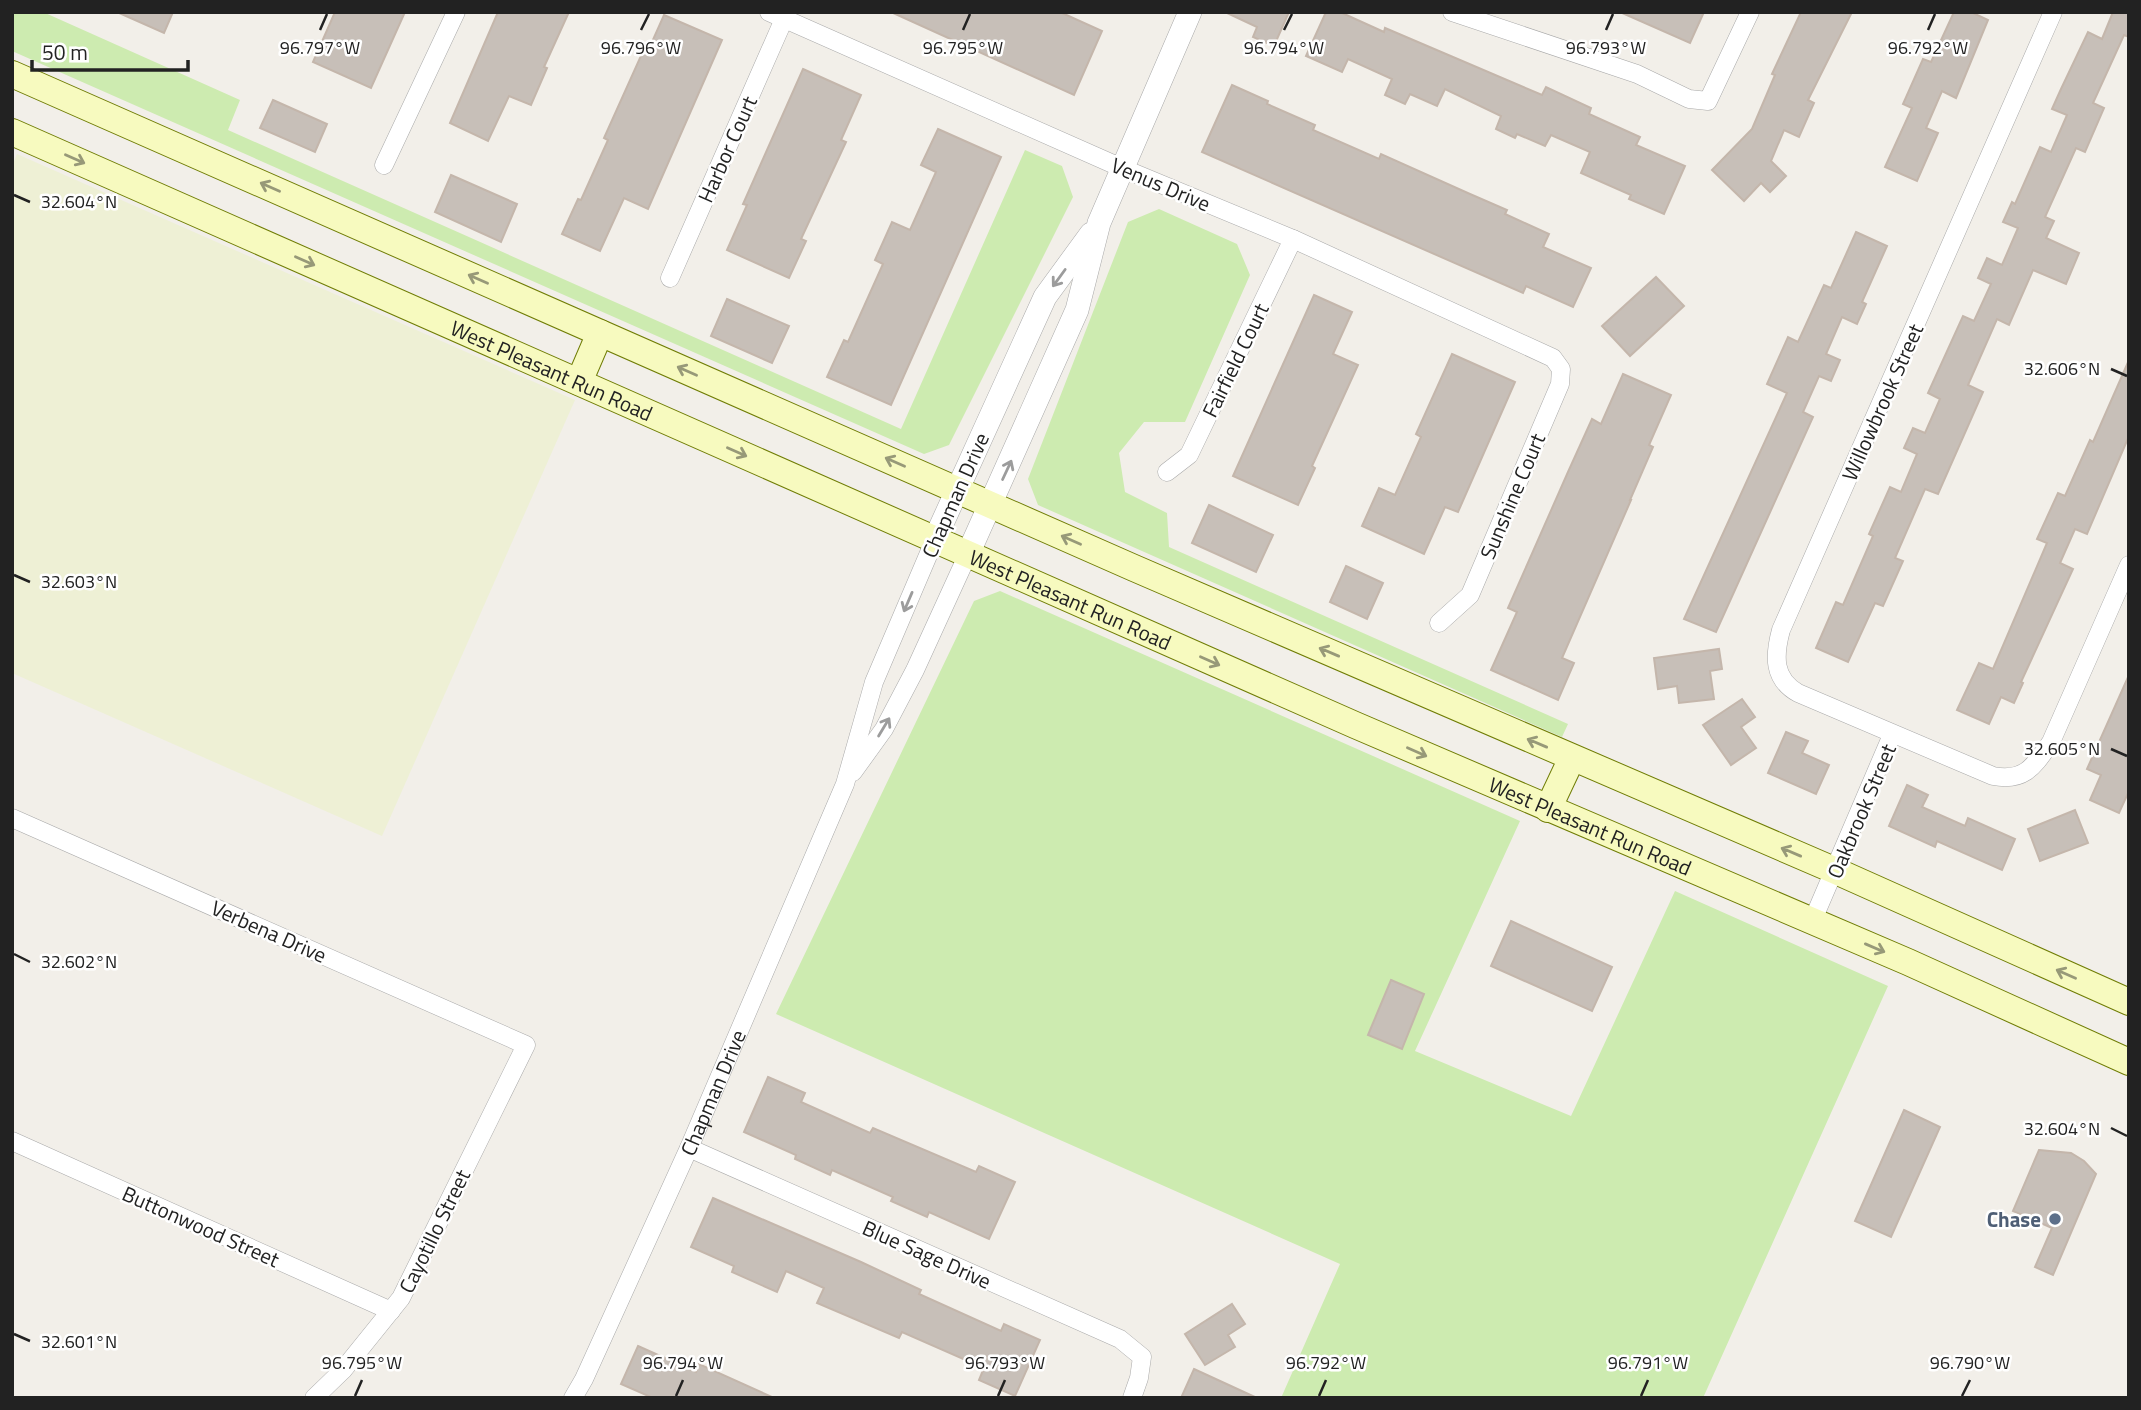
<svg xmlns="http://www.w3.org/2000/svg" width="2141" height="1410" font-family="'Titillium Web',sans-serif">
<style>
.farmland{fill:#eef0d5}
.grass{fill:#cdebb0}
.building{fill:#c7bfb8;stroke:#c4b6ab;stroke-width:2}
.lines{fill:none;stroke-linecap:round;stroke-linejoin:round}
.minor-casing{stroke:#a9a9a9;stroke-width:19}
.tertiary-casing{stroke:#a9a9a9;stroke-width:24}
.secondary-casing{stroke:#707d05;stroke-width:28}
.minor{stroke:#fff;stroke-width:18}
.tertiary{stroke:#fff;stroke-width:23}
.secondary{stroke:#f7fabf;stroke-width:26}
.oneway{stroke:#979978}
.oneway2{stroke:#9c9c9c}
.ticks{fill:none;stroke:#222;stroke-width:2.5}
.service-dot{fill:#5c6f8a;stroke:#fff;stroke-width:2.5}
.labels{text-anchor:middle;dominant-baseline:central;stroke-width:5;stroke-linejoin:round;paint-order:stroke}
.street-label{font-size:21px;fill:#222;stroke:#fff}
.service-label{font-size:21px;font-weight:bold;fill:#4e5e75;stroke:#fff;text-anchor:end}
.ticks-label{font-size:18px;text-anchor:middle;fill:#222;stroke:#fff;stroke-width:5;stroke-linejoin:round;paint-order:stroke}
</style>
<rect width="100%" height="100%" fill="#f2efe9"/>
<polygon class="farmland" points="17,154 575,400 382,836 12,673 12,166"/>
<g class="grass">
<polygon points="12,12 43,12 240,100 228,130 901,429 1025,150 1062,166 1073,197 949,445 924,454 12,51"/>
<polygon points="1159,209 1237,244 1250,275 1185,422 1144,422 1119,453 1125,492 1167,513 1169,547 1568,724 1562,737 1038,505 1028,479 1128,222"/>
<polygon points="1000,591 1520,821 1415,1051 1571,1116 1675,891 1888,986 1703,1398 1281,1398 1340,1264 776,1014 974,601"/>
</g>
<g class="building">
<polygon points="117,12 173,12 164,33"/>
<polygon points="335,12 405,12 371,88 313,62"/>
<polygon points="498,12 569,12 544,67 547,68 531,105 509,96 488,141 450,123"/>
<polygon points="891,12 1060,12 1102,31 1074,95"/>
<polygon points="1225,12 1289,12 1274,46 1253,37 1257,27"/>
<polygon points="1326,12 1340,12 1384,32 1385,28 1542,95 1546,87 1591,108 1589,114 1640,137 1636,145 1685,166 1664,214 1629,199 1631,195 1581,173 1590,152 1551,135 1545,146 1517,134 1515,138 1496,129 1501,116 1445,89 1437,106 1410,94 1405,104 1385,95 1392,79 1348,59 1342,72 1306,56"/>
<polygon points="1620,12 1704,12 1690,43"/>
<polygon points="1801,12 1852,12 1808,100 1814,103 1799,137 1784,130 1771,161 1786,176 1770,192 1761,183 1744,201 1712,170 1752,129 1775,75 1772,74"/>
<polygon points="1954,12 1971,12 1988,20 1956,98 1942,91 1926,128 1938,133 1917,181 1885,167 1912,108 1903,104 1923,59 1931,62"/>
<polygon points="2113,12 2129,12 2129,37 2124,35 2093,103 2104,108 2085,152 2076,148 2045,217 2054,221 2046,238 2079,253 2066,284 2033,270 2009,325 1997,319 1968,385 1983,392 1938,494 1925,489 1895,558 1903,561 1883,606 1875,603 1848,662 1816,648 1836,602 1843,605 1873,536 1869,534 1890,487 1901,492 1917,454 1904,448 1913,428 1925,433 1940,399 1928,393 1963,316 1974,321 1991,284 1978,278 1987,258 2002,265 2018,228 2003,222 2012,202 2015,204 2040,147 2051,152 2067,115 2052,109 2061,89 2088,32 2102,39"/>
<polygon points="664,15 722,40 648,209 624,198 600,251 562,234 578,199 581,200 608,140 604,138 644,49 648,51"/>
<polygon points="803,69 861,95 841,140 846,142 801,239 806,241 789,278 727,250 747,205 743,204"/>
<polygon points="1232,85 1268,101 1267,104 1315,125 1313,130 1379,159 1381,154 1470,194 1507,210 1505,214 1549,234 1543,247 1591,268 1573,307 1526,286 1523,293 1202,152"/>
<polygon points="273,100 327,124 315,152 260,128"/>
<polygon points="938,129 1001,157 891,405 827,377 844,340 848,342 883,264 875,260 892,222 910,230 936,172 921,165"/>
<polygon points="451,175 517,204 501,242 435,212"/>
<polygon points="1856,232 1887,246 1862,302 1866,304 1857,324 1842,317 1826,354 1840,360 1831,381 1819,376 1803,412 1813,417 1716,632 1684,619 1787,393 1767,384 1788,337 1798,342 1824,285 1831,288"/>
<polygon points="1656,277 1684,306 1630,356 1602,326"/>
<polygon points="1314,295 1352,312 1333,354 1358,365 1312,466 1315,468 1298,505 1233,476"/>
<polygon points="727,299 789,326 772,363 711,336"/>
<polygon points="1452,354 1515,382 1458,512 1445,507 1424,554 1362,526 1379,488 1395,495 1421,437 1416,434"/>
<polygon points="2129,360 2129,436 2087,534 2075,529 2060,563 2073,569 2021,682 2023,683 2014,703 2001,697 1989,724 1957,710 1979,663 1993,669 2047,543 2037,539 2058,493 2065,496 2090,440 2093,442"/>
<polygon points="1623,374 1671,395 1649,445 1653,447 1630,500 1631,500 1562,658 1574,663 1558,700 1491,670 1517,612 1508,608 1568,472 1592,419 1601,424"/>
<polygon points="1209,505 1273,535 1256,572 1192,543"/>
<polygon points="1346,566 1383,583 1367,619 1330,602"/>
<polygon points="1719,649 1722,669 1710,671 1714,699 1679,703 1677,686 1658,689 1654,658"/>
<polygon points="2129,675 2129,791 2119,813 2090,800 2101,775 2087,769"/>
<polygon points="1742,699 1755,717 1741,727 1756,748 1731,765 1703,725"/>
<polygon points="1786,732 1808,741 1802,753 1829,765 1816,794 1768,773"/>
<polygon points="1907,785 1928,795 1922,807 1965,826 1968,818 2015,839 2002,870 1937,841 1935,847 1889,826"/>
<polygon points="2075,810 2088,843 2040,861 2028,829"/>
<polygon points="1511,921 1612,967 1592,1011 1491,966"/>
<polygon points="1391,980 1424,994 1402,1049 1368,1035"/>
<polygon points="768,1077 805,1093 801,1102 870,1133 873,1128 976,1172 979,1166 1015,1182 989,1239 929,1212 927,1217 891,1201 893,1197 832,1170 830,1175 795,1159 796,1155 744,1132"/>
<polygon points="1904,1110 1940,1127 1891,1237 1855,1221"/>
<polygon points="2039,1150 2071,1153 2084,1161 2096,1174 2053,1275 2035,1267 2052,1228 2013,1211"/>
<polygon points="713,1198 861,1262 921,1290 919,1294 1001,1331 1004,1324 1040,1340 1015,1396 979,1380 984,1368 902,1332 899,1338 817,1303 824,1288 786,1271 777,1292 732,1272 734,1266 691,1247"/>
<polygon points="1232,1304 1245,1324 1228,1335 1235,1347 1205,1365 1185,1334"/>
<polygon points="638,1346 696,1372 699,1364 774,1398 653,1398 621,1384"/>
<polygon points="1194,1369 1257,1398 1181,1398"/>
</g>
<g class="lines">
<g class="minor-casing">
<g id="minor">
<polyline points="769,12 1122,168 1293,239 1553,358 1561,369 1560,384 1470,595 1439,623"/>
<polyline points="1452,12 1637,74 1689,99 1708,101 1750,12"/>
<path d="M2053,12L1781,630C1774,656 1773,679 1798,693L1993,776C2025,782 2034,766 2051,742L2129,565"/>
<polyline points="384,165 456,12"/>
<polyline points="670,278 784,19"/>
<polyline points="1167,472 1189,455 1293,239"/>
<polyline points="853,772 884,729 915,670 968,554"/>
<polyline points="12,818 526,1045 401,1298 343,1370 314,1398"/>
<polyline points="1812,922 1892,735"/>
<polyline points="12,1141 391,1311"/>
<polyline points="689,1148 1120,1339 1142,1357 1139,1378 1132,1398"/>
<path id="s1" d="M573,1398L584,1379L689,1148L845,784L874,682L935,539"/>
</g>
</g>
<g class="tertiary-casing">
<g id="tertiary">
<polyline points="935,539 1045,297 1091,234"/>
<polyline points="968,554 1077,310 1099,223 1190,12"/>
</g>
</g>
<g class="secondary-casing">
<g id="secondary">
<polyline points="12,74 1134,568 1836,871 2129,1002"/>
<path id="s2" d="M12,132L1355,725L1908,962L2129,1062"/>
<polyline points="579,382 600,333"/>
<polyline points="1548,809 1572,758"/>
</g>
</g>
<use href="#minor" class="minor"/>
<use href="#tertiary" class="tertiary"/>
<use href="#secondary" class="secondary"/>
</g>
<defs><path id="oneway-shaft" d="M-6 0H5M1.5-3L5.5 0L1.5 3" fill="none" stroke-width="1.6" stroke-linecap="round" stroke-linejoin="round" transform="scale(1.75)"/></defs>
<g class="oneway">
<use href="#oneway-shaft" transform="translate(75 159) rotate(24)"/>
<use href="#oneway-shaft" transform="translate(270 187) rotate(-156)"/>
<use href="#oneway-shaft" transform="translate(305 261) rotate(24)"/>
<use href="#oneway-shaft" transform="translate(478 279) rotate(-156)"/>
<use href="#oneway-shaft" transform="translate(687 371) rotate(-156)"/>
<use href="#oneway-shaft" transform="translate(737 452) rotate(24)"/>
<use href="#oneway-shaft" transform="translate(895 462) rotate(-156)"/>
<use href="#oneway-shaft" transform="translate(1071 540) rotate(-156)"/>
<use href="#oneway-shaft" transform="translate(1329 652) rotate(-157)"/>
<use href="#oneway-shaft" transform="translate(1210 661) rotate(24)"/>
<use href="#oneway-shaft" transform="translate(1537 743) rotate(-157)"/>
<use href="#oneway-shaft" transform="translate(1417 752) rotate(24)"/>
<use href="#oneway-shaft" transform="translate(1791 852) rotate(-157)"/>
<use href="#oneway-shaft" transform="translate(1875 948) rotate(23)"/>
<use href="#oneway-shaft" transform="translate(2066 974) rotate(-156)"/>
</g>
<g class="oneway2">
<use href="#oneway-shaft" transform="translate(1059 278) rotate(126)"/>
<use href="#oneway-shaft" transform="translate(1007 470) rotate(-65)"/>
<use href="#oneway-shaft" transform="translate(908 602) rotate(113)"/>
<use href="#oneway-shaft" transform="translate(884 727) rotate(-59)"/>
</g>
<path class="ticks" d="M320,30L327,14M641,30L649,14M963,30L970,14M1284,30L1292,14M1606,30L1613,14M1928,30L1935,14M14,195L30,202M2111,369L2127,376M14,575L30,582M2111,749L2127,756M14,954L30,962M2111,1128L2127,1136M14,1334L30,1341M355,1396L362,1380M676,1396L683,1380M998,1396L1005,1380M1319,1396L1326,1380M1641,1396L1648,1380M1962,1396L1970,1380"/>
<circle class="service-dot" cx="2055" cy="1219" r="7"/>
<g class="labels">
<g class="street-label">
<text transform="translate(727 149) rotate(-66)">Harbor Court</text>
<text transform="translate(1161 184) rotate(23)">Venus Drive</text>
<text transform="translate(1235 360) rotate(-64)">Fairfield Court</text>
<text stroke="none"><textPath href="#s2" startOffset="590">West Pleasant Run Road</textPath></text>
<text transform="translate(1882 402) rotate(-66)">Willowbrook Street</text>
<text transform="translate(955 495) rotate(-66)">Chapman Drive</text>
<text transform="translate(1512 496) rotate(-67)">Sunshine Court</text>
<text stroke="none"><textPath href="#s2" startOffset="1157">West Pleasant Run Road</textPath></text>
<text transform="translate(1861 811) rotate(-67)">Oakbrook Street</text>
<text stroke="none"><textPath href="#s2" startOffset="1724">West Pleasant Run Road</textPath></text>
<text transform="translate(269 931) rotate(24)">Verbena Drive</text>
<text stroke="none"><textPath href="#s1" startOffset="336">Chapman Drive</textPath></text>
<text transform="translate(201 1226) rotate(24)">Buttonwood Street</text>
<text transform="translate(434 1231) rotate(-64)">Cayotillo Street</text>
<text transform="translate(927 1254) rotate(24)">Blue Sage Drive</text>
</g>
<g class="service-label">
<text x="2041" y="1219">Chase</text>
</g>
</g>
<g class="ticks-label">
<text x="641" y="54">96.796°W</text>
<text x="963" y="54">96.795°W</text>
<text x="1284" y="54">96.794°W</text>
<text x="1606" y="54">96.793°W</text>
<text x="1928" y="54">96.792°W</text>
<text x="320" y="54">96.797°W</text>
<text x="79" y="208">32.604°N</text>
<text x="2062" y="375">32.606°N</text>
<text x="79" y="588">32.603°N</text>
<text x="2062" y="755">32.605°N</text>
<text x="79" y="968">32.602°N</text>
<text x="2062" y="1135">32.604°N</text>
<text x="79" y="1348">32.601°N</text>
<text x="362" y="1369">96.795°W</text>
<text x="683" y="1369">96.794°W</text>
<text x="1005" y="1369">96.793°W</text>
<text x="1326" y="1369">96.792°W</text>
<text x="1648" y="1369">96.791°W</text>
<text x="1970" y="1369">96.790°W</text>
</g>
<rect width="2141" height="1410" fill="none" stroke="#222222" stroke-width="28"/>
<path d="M32 60v10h156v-10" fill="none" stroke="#222222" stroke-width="3.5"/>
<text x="42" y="60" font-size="21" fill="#222222" stroke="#ffffff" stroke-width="5" paint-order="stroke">50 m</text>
</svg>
